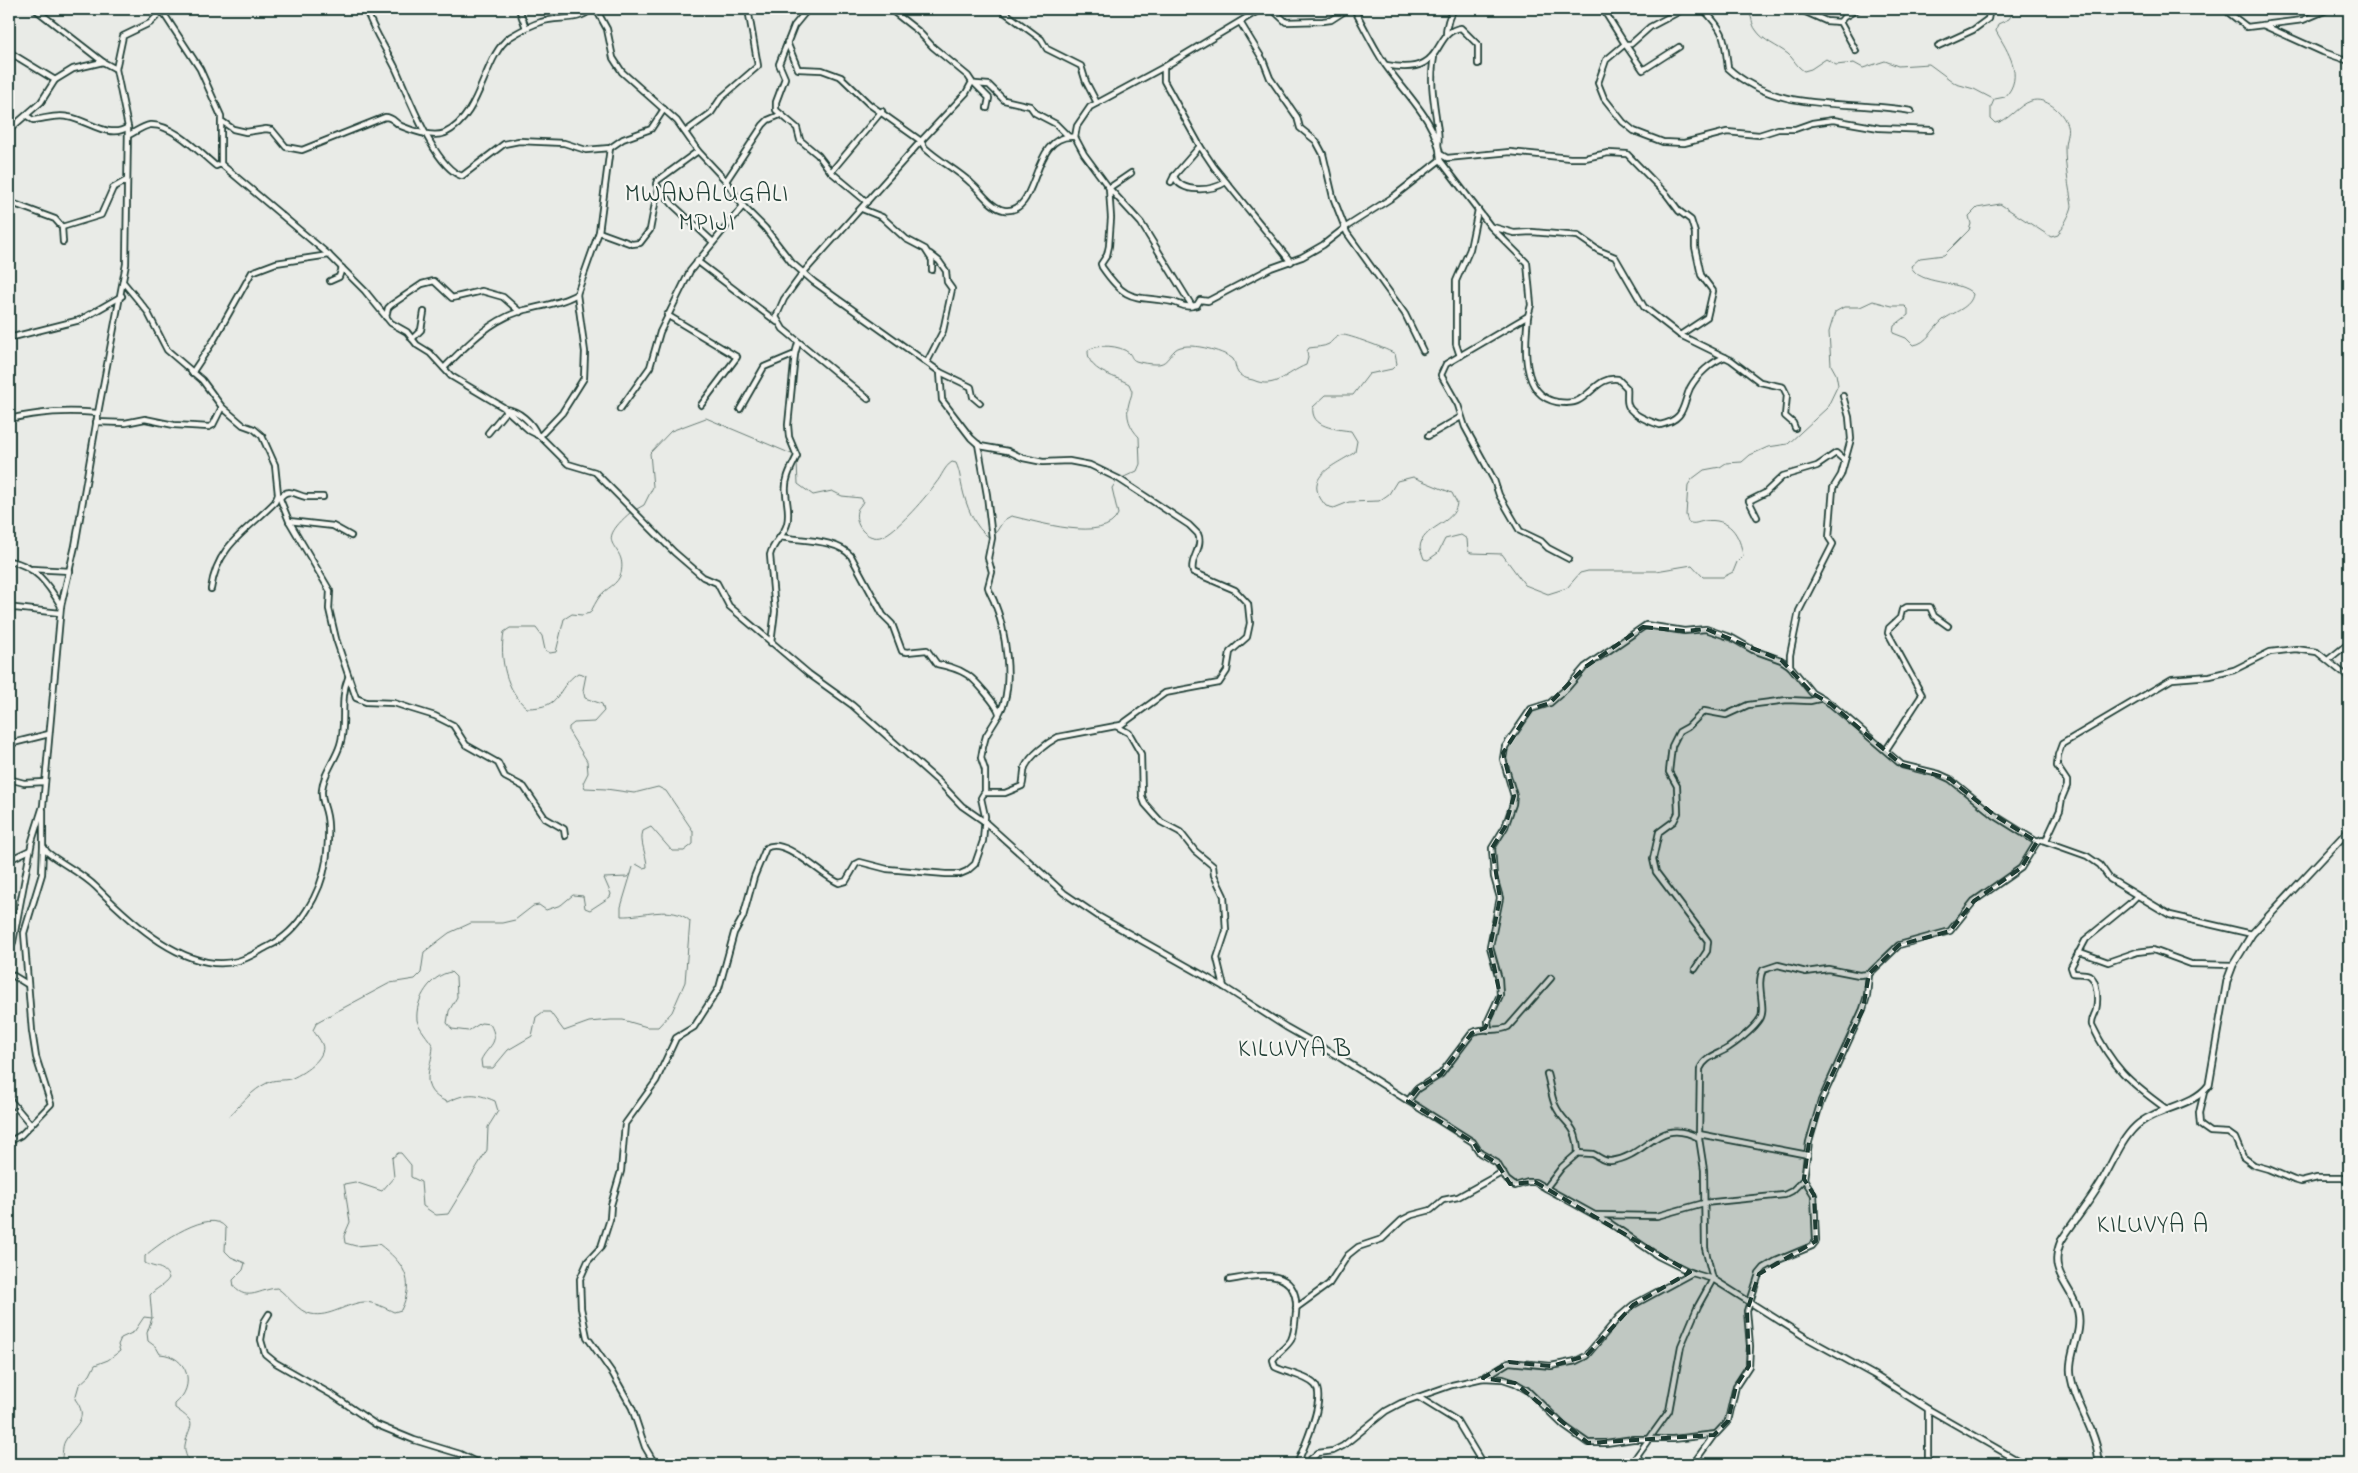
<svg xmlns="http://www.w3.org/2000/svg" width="2358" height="1473" font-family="'Indie Flower',sans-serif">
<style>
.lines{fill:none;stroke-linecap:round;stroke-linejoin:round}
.stream{stroke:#687c75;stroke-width:1}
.minor-casing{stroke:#1f3d34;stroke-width:8}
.tertiary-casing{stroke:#1f3d34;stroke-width:9}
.minor{stroke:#f6f6f2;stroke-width:4.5}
.tertiary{stroke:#f6f6f2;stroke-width:5.5}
.marked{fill:#1f3d34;fill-opacity:0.2;stroke:#1f3d34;stroke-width:4;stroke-dasharray:10 6;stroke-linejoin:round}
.labels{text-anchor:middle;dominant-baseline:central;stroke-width:4.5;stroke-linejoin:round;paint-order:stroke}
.quarter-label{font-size:25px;letter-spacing:1px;fill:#1f3d34;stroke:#f6f6f2}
</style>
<rect width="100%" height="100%" fill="#e9ebe7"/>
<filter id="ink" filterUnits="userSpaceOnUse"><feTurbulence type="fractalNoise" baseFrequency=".02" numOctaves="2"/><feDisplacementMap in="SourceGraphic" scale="10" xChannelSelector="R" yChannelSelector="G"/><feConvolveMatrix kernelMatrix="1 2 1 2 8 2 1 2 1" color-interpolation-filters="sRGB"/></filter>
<g filter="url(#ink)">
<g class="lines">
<g class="stream">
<path d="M1747,9C1753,16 1751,24 1756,30C1763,41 1778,46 1788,54C1794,59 1796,66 1804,71L1811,69L1826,59L1836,65L1854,63L1863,68L1885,61L1898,66L1929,64L1956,84L1974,89L1993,99"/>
<path d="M1995,99L2005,97C2025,76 2008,52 1996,31L1998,24L2009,19L2015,9"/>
<path d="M797,462L798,484L813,495L832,491L842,496L861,498L863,501C862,505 858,507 857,511C853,526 870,544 885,535C900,527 926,497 936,483C942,476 944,467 952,462L956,463C960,472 960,478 962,487C966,505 974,528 990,538"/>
<path d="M1122,478L1137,471L1140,464L1139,437C1130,428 1125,416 1129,403C1130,398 1132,396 1132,391L1129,384C1114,375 1087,372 1088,350C1098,344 1120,345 1129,353C1132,356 1131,359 1136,361C1142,363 1149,364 1155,364C1167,365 1168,356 1175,350C1185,340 1224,351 1233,359C1236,363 1235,369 1238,373C1241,377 1248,379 1253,380C1275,390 1286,373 1306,365L1308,358L1307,351L1309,348C1315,347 1324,347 1329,344C1333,340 1336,336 1342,335C1347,334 1390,350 1395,354L1397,364L1392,369L1369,374L1353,395H1326L1313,407C1310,428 1337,429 1351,431L1357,441L1355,452C1335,466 1300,476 1326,506L1334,508L1349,502L1379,501L1389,494L1397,481L1413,477L1452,493L1457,503C1455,525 1421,526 1420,548L1424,559L1428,560L1438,553L1445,539L1461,535L1467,539L1468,551L1471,553L1502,554L1525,585L1548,594L1567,588L1580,573L1588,571H1656L1692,565L1703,577H1723L1733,572L1737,562L1743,556C1740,535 1730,517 1704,521C1698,522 1694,525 1688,522L1686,515L1688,485L1692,479L1704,470L1720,467L1726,463L1742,462L1750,455L1768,447L1788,444L1827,408L1838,385L1836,374L1831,365L1829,332L1835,312L1844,307H1860L1873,301L1892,306H1905L1908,309V315L1894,326L1893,333L1906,338L1913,345C1927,344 1933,328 1943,320C1953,312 1971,308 1973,294C1960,279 1918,286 1911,266L1920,258L1944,255L1969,230L1971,224L1969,216L1977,208L2000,204L2051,237L2058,235C2062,228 2071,213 2072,206C2069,187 2065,167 2065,148C2065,140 2069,132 2067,125C2063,112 2045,96 2031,101C2018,105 2008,122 1995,123L1991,119V107L1994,100"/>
<polyline points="635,510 644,505 653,487 650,453 671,431 706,418 794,455"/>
<path d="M993,537L1004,520L1011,516C1035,521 1106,544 1118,514L1112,488L1118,479"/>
<path d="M229,1117C240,1105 252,1090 267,1083C274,1079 282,1081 290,1079C301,1075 328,1058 322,1044C320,1039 316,1035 313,1030L317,1022L390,983L415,979L421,973L424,952L449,933L471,923H502L515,920L533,906L539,905L546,910L561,905L573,895L583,896L585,908L590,910L610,897L611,894L604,878L627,877L631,874"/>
<path d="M60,1464C64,1457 61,1448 65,1441C75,1424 90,1419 75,1399L79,1385L90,1375L95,1365L108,1360L120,1351L118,1345L121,1338L134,1332L144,1317L152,1318"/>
<path d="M190,1464C187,1458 184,1451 185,1445C189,1423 200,1425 175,1408V1404C197,1386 188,1356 160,1354L156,1347L148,1341L147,1333L152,1318L150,1295C156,1288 164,1286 169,1278C164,1265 155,1269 145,1263V1256C158,1244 211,1206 226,1228L225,1251L231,1257L245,1263L243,1270L233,1280L234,1287C248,1302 260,1289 277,1288C288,1295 298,1312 311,1314C329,1318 347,1303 364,1302C374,1302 385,1308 394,1312L401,1310C416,1279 403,1263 379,1244L356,1246L345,1243L344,1236L350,1222L344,1184L355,1182L382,1191L394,1177L392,1158L398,1153H401L411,1165V1177L421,1182L423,1206L436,1215L448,1214L487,1150L488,1127L498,1111L495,1101C474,1092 467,1093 447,1102C416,1089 432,1069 433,1046C429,1039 418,1027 417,1020C415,999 431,975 451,972L456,977L457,997L449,1011L447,1023L452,1029L468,1031L481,1023L490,1024C501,1044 488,1045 481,1060L482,1068H493L508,1050L532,1036L536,1017L543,1012H550L564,1031L589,1022L611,1020H623L647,1027H658L672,1012L685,982L690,921C672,904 643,917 621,916V907L633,867L636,864L643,868L647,867C647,855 639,842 643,831L651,827L672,851H684L693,844V831L666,791L658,787L634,793L606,789L585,788L583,783L588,773L587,761L569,732V727L574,723L594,722L604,711L602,704L585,698L583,690L586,675L578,673C554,689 564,708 527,708C506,691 499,658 504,632L510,628H536L542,636L545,650L550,653L556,652L564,619L572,614L582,615L590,613C593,608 596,601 600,596C606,588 618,585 621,573C628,542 589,548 631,512"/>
</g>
<g class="minor-casing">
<g id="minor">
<polyline points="35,9 103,62 116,69"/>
<path d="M366,9C373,30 385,47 395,67C407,92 434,168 462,176L504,144L519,141L564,143L586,150L610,148L623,139L651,129L664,109"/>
<polyline points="519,9 526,28"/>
<path d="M596,9L607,29L613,58L622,72L677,121L698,151L726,181L743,206L765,228L792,263L814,282L940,372L942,400L971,438L980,446L1008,451L1023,458L1043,462L1069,461L1090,465L1119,479L1189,525L1198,534C1204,547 1189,559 1193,572L1235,590L1248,604L1250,623L1247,637L1230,652L1227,671L1219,683L1165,693L1121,725L1058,737C1047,743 1031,755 1025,767C1023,773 1024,780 1022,786L1005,793H984L981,798L985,816L983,841L975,864L967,871L960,874H946L887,869L860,862L856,864L846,881L839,883C820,875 785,836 766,848L754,877L743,917L734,933L719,988L694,1027L676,1038L656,1081L625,1124L621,1171L611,1205L610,1219L601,1247L588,1261L580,1279L581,1308L587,1337L613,1374L632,1408L645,1447L655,1464"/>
<polyline points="808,9 794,26 779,64 785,78 776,102 776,110 797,128 800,140 818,155 831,172 867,202"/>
<path d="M890,9L918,31L933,47L968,76L972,82L966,93L921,141L925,148C939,161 957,170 971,183C981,191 991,208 1004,210C1041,216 1029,132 1075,137L1084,154L1109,188L1141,223L1192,306L1197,305L1200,300L1208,301L1271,268L1302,257L1323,245L1346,227L1393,197L1440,160"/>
<polyline points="1000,9 1041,39 1047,49 1081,66 1086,82 1097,103"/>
<polyline points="1272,9 1286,22 1323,21 1331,20 1348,9"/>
<path d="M1354,9C1364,27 1373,46 1384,63C1402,90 1441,125 1440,160L1491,227L1527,263L1531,305L1528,316L1446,364L1441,375L1458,405L1465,427L1494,480L1499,495L1520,531L1541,541L1548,548L1569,559"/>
<polyline points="1603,9 1625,44 1631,44 1650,27 1684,9"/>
<path d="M1703,9C1726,33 1724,36 1728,68C1779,115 1849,99 1911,111"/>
<polyline points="1799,9 1826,21 1840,22 1856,51"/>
<polyline points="2228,9 2229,13 2247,27 2303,20 2329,9"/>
<polyline points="162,11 200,69 221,116 221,164 329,255 365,291 391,323 407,332 417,345 430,353 451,376 503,407 530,431 540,436 568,464 595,472 674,552 703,577 717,583 729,606 809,674 852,705 939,782 962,806 985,822 1064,893 1098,916 1224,987 1286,1027 1339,1057 1473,1142 1480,1153 1497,1163 1507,1180 1515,1186 1528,1182 1535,1182 1611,1224 1658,1256 1692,1273 1713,1279 1805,1337 1876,1376 1928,1409 2024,1464"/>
<polyline points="1240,22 1263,60 1270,78 1297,117 1300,128 1316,141 1323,154 1333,197 1347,233 1405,314 1423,351"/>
<polyline points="1840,22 1844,17 1858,9"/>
<polyline points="2263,25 2323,52 2349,61"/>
<path d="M1446,35C1446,27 1449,14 1455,9"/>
<polyline points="787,42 798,69 822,70 841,77 869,104 921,141 803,273 784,299 776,317 783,329 868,399"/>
<polyline points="1938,46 1973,30 1988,19 1990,9"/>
<polyline points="1679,47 1643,70 1625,44 1606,60 1598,83 1604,98 1623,122 1634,131 1663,142 1684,143 1727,132 1759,135 1778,129 1795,129 1812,123 1833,120 1879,128 1931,130"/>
<polyline points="9,52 55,80 73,69 103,62"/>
<path d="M1434,57C1430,78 1433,97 1436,117C1437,128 1440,134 1438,145"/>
<path d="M1386,65C1448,77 1430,32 1461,28L1478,45V64"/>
<polyline points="1164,67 1164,81 1200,146 1214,167 1291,262"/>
<polyline points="975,84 989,98 987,108"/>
<polyline points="976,84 989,85 1004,100 1030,106 1035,113 1056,124 1068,136"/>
<path d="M27,116L33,120C45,119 56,114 68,117C88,120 109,140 128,127"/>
<path d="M223,122L233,129L246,132L266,129L272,130L286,147L302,150L385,117C393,117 395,123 401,126C413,131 433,138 445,133C482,116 483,56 510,37C520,31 530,25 541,22C556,16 580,22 591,9"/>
<polyline points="9,130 41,102 55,80"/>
<polyline points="685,132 711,113 721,98 758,66 748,9"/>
<path d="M129,135C135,132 143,126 150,125C172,123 201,154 216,166L221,164"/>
<polyline points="1075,137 1077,126 1090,107 1164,67 1261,9"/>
<polyline points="698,151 657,181 656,184 673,205 713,242"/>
<polyline points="1440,154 1447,158 1510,152 1570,158 1585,158 1608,153 1627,154 1667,195 1679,211 1691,220 1695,233 1695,247 1701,275 1713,291 1707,317 1680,335"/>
<polyline points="831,172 882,111"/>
<path d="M1131,173L1109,188L1111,218L1109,246L1107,255L1101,264L1102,267C1128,305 1135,295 1173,302C1180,304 1185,308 1192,306"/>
<path d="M1174,176C1181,194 1212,191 1226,182"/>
<polyline points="726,181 763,125 768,120 780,115"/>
<polyline points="1171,182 1174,176 1200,146"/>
<polyline points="9,202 55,219 62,227 63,242"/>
<polyline points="862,209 882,217 906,239 925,249 932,260 932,270"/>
<polyline points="62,227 101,215 113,188 127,180"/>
<polyline points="1493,227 1514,233 1532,232 1578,236 1598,250 1615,257 1644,307 1680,335 1731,360 1760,382 1783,387 1787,395 1785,416 1793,423 1795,428"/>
<polyline points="599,232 632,244 640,243 650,230 658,188"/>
<polyline points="697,261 777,322"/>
<polyline points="330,281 339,277 342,268"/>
<polyline points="124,283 147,311 167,350 202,380 222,407 243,425 254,429 262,436 275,465 278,494 289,521 330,591 329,609 336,639 356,698 366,702 394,703 409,708 435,716 453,725 466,745 498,763 505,777 524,787 545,818 564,829 565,836"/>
<polyline points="667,315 737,357 701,405"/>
<path d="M1528,316C1525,344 1520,395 1557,402C1564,403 1572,404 1579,400C1592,393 1601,376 1618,379L1627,388C1628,393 1626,400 1628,405C1631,415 1651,422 1660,425C1686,419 1682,406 1690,388C1697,375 1711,362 1725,357"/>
<polyline points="386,317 388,308 391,305 422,284 434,281 452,298 482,291 503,297 520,312"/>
<polyline points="9,338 80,320 122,296"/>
<polyline points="412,339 421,330 424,312"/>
<polyline points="1460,356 1456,344 1456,281 1470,249 1478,210"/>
<polyline points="927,362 943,331 952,289 947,282 946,271 939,261 930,254"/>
<path d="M444,368C467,345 489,321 521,311C539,306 560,304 577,294"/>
<polyline points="940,372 971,387 973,397 980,403"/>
<polyline points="192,373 214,340 252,272 276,263 329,255"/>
<path d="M506,409C518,410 533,423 537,435"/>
<polyline points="620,409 650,367 660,332 690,271 743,206"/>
<polyline points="740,409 764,367 795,354 798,343"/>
<path d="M9,419C41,412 65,410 98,413"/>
<polyline points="96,422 125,423 145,419 174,425 209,427 213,425 222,407"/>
<polyline points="488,433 507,410"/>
<polyline points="540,436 562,413 584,378 585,352 577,294 599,232 610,148"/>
<polyline points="1428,436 1461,417"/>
<path d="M978,444L987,495L992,538L988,558L992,572L988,587C989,592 992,596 994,601C1005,627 1015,687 1000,712"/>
<path d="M280,498C288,487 296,495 306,497C312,497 318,497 323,497"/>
<polyline points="1757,517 1749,501 1765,493 1783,476 1817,466 1836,453 1844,460"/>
<polyline points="289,521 333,526 351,536"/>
<path d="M780,537C802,541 837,539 851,556L883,615L892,624L902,651L907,652L927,650L937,664C947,666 957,668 966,674C974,678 1000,708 999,715L986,736L983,747L981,758L985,770V792"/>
<path d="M9,561C35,565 48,584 61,606"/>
<polyline points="32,569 70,571"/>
<path d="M211,589C217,545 247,531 275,502L278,495"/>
<polyline points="9,609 15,608 60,613"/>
<path d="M771,643L775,611L770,555C773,542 784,536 787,524C790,512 787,506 786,493C784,480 791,468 797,456L789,437L788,425L795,354"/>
<polyline points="2329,659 2349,643"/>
<polyline points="1790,666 1790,655 1799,611 1833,544 1829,538 1833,488 1841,475 1851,439 1849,417 1843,396"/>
<polyline points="1116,726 1129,733 1141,754 1142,796 1145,804 1161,822 1180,832 1195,851 1213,866 1214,875 1224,896 1226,931 1217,958 1224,987"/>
<polyline points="9,744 49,734"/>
<polyline points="1886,750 1922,695 1888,633 1889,628 1900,618 1902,610 1907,607 1930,607 1934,616 1948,626"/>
<polyline points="9,779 24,783 45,782"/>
<path d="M43,810V846L47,852C63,865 82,873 96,887C129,920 186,975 238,961C249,958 259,951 269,946C299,932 321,893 326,861C328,846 330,827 326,812C324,804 321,799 322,790C323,774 335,761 340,745C347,724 339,700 348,678"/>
<polyline points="2046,840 2060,810 2062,798 2067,786 2067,781 2057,766 2058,755 2062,744 2172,679 2210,676 2234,670 2270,652 2296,649 2317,652 2349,678"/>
<polyline points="9,860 30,850"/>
<path d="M2137,896L2129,904L2086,939L2071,967L2073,973C2078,974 2084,973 2089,975C2098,980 2098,1001 2096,1010C2095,1015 2091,1018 2092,1025C2112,1067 2129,1082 2165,1108"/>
<polyline points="9,950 13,942 32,841 43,806 61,606 75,546 98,413 126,264 128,127 116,69 123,36 150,23 163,10"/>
<polyline points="2078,953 2083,953 2108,962 2137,952 2153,950 2191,964 2233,965"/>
<polyline points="1695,969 1707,951 1708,941 1656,872 1653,859 1659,832 1674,821 1678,813 1677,786 1669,772 1672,746 1679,732 1688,727 1704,711 1726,715 1748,705 1787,700 1810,701 1819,699"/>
<polyline points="9,973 27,984"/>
<polyline points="1489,1030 1488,1021 1500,995 1499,979 1490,947 1500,898 1494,877 1492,848 1505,827 1513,804 1514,796 1503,759 1505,747 1531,709 1550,703 1567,688 1585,667 1646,625 1684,631 1706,629 1732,638 1753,650 1781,660 1790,666 1812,693 1831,704 1902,765 1939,774 1950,779 1994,815 2037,842"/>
<polyline points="2204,1092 2199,1113 2200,1125 2210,1132 2228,1133 2235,1138 2243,1157 2254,1165 2268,1169 2294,1180 2301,1182 2317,1178 2343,1178 2349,1183"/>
<polyline points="9,1099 31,1125"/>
<path d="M1408,1101L1417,1089L1441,1074L1472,1033C1483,1026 1496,1033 1508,1027L1551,978"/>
<polyline points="1699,1134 1808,1155"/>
<polyline points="9,1142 21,1135 51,1104 36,1057 32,1031 24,933 42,874 43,847"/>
<path d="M1578,1153C1583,1154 1588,1153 1593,1154C1600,1157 1603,1162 1611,1161C1649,1156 1657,1116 1699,1138"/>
<path d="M1546,1188L1562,1167L1578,1153C1577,1122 1565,1127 1555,1105C1551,1095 1550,1084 1547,1074"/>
<polyline points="1595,1215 1657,1216 1704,1203 1784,1195 1792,1191 1804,1179"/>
<path d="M1229,1280C1261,1274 1300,1267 1296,1313C1295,1322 1295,1332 1291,1340C1286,1348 1277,1353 1273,1360L1275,1367C1287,1373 1307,1376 1315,1385C1327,1399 1303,1449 1297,1464"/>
<polyline points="1296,1308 1329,1284 1348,1255 1358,1247 1382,1239 1402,1220 1412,1215 1431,1210 1443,1200 1458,1197 1503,1172"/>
<polyline points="269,1314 264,1322 261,1340 265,1354 276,1363 334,1396 375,1424 414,1440 460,1454 480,1464"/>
<polyline points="1483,1378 1509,1362 1551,1366 1576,1361 1586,1356 1619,1317 1633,1305 1692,1273"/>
<polyline points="1418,1397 1457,1421 1481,1461 1490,1464"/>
<polyline points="1928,1409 1928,1464"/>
<polyline points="1638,1456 1641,1464"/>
<polyline points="1305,1464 1318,1453 1333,1451 1343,1446 1386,1411 1401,1403 1452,1385 1483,1378 1503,1379 1515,1383 1527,1390 1564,1426 1588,1443 1606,1443 1633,1439 1673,1439 1716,1434 1728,1421 1736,1386 1749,1366 1750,1346 1747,1311 1759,1274 1764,1268 1776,1261 1812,1246 1816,1241 1814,1195 1804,1179 1809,1142 1821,1101 1863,1009 1867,996 1869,974"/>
<path d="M1631,1464L1669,1411L1681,1346L1698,1306L1713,1279L1705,1248L1704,1170L1699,1138L1700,1069C1705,1057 1717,1055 1728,1048C1738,1041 1753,1030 1760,1019C1767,1008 1755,985 1763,970L1778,965L1806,972L1828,969L1859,975L1869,974L1899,945L1950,931L1974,901L2021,868L2037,842L2042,840L2087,856L2100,865L2110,879L2170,915L2252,934"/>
<polyline points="1693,1464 1714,1435"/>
</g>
</g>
<g class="tertiary-casing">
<path id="tertiary" d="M2099,1464C2098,1431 2076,1408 2071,1377C2067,1354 2083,1335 2078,1312C2072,1284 2047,1275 2061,1241C2073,1222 2088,1204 2100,1184C2112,1165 2120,1141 2136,1126C2157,1107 2193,1107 2209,1085L2227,981L2233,965L2252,934L2349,830"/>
</g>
<use href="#minor" class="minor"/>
<use href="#tertiary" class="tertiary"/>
</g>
</g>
<path class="marked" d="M1643,627L1684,631L1706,629L1781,660L1812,693L1831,704L1902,765L1950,779L1994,815L2037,842L2021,868L1974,901L1950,931L1899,945L1869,974L1863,1009L1824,1092L1809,1142L1804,1179L1814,1195L1816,1241L1759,1274L1747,1311L1749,1366L1736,1386L1728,1421L1714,1435L1588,1443L1515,1383L1483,1378L1509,1362L1551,1366L1586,1356L1633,1305L1690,1272L1535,1182L1510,1184L1497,1163L1480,1153L1474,1143L1408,1101L1417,1089L1441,1074L1472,1033L1485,1028L1500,995L1490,947L1500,898L1492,848L1505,827L1514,796L1503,753L1531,709L1550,703L1585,667Z"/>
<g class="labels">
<g class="quarter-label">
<text x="707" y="195">MWANALUGALI<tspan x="707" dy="29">MPIJI</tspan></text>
<text x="1295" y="1050">KILUVYA B</text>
<text x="2153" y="1226">KILUVYA A</text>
</g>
</g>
<rect width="2358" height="1473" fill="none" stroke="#f6f6f2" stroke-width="30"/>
<rect x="15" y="15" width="2328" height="1443" fill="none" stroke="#1f3d34" stroke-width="2" filter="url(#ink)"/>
</svg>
